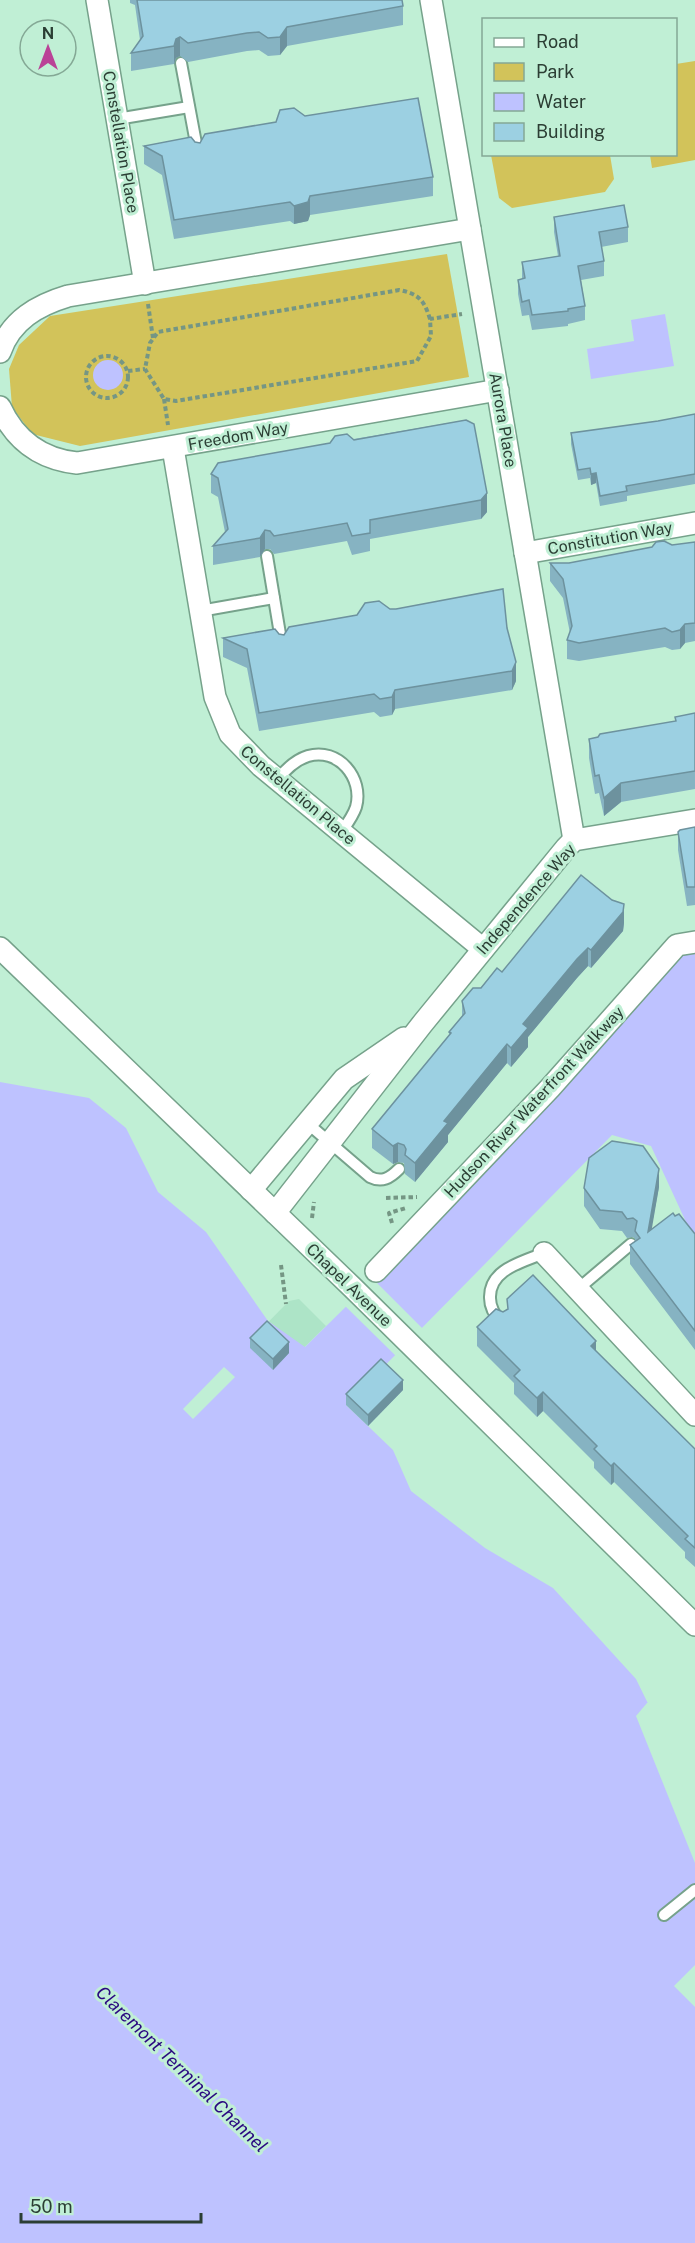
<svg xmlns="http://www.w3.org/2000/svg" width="695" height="2243" font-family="'Public Sans',sans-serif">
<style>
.built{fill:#ade4c7}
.green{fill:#d2c35a}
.water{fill:#bec2ff}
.pier{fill:#c0efd5}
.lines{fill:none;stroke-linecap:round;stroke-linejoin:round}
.lane-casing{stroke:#76a28b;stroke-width:14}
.street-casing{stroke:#76a28b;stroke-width:24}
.path{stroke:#759684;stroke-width:4;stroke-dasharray:4.5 3;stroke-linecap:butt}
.lane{stroke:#fff;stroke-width:10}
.street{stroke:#fff;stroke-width:21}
.wall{fill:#86b3c2}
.shaded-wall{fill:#6d929e}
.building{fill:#9cd0e2;stroke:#6d929e;stroke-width:1.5}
.labels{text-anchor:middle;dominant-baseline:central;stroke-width:6;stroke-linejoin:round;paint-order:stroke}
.street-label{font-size:16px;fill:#2b3e34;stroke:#c0efd5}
.water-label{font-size:18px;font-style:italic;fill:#2a0980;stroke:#c0efd5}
</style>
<rect width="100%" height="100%" fill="#c0efd5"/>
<polygon class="built" points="299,1299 326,1326 278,1373 224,1367 289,1301"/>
<g class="green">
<polygon points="695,61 695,160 652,168 650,155 676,154 676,64"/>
<polygon points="491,155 610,155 614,179 605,192 512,208 499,198"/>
<polygon points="447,254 469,377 80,446 32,434 12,407 9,369 19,345 50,316"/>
</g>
<g class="water">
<polygon points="665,314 674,366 591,379 587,349 634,341 631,320"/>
<circle cx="108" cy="375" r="15"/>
<polygon points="695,953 695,1236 686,1222 651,1146 612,1135 346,1405 393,1450 411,1491 485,1548 553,1588 636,1679 658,1724 695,1831 695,1965 674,1986 695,2007 695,2243 0,2243 0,1082 89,1098 126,1128 158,1192 206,1232 268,1321 305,1347 376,1277 678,956"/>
</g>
<g class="pier">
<polygon points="371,1277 424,1330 397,1357 343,1304"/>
<polygon points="224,1367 235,1377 193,1419 183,1409"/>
<polygon points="647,1703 651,1703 661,1723 695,1822 695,1863 636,1716"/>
</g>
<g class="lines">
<g class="lane-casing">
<g id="lane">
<polyline points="181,63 198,154"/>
<polyline points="117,119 189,107"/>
<polyline points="267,556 282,646"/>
<polyline points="200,611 274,598"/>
<path d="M278,779C286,769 295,760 308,756C338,747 364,778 356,807C353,816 347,824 342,831"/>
<path d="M306,1122L370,1177C382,1183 390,1178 399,1169"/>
<polyline points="578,1289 631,1244"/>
<path d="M502,1323C495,1316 490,1308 490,1298C489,1269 523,1262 544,1253"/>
<polyline points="664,1915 695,1890"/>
</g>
</g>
<g class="street-casing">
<g id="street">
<polyline points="97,0 145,284"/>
<polyline points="431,0 574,840"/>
<path d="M0,352C11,320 38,305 68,296L470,229"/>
<path d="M0,407C15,440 40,459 77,463L498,390"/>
<polyline points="173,448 215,697 230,734 261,766 483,949"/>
<polyline points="525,553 695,523"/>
<polyline points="0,948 352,1287 695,1625"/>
<polyline points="251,1190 344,1079 404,1038"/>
<polyline points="275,1213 423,1023 566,848 574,840 695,820"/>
<polyline points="544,1253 695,1415"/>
<polyline points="376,1271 550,1088 677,945 695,942"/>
</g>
</g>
<g class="path">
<polyline points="148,304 153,338"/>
<path d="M430,319C424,300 419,294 399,290L158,332L150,343L145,369L164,399L176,401L417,361L431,336L430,319L462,314"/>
<circle cx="107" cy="377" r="21"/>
<polyline points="128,371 145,369"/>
<polyline points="164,399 168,425"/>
<polyline points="386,1198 417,1197"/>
<polyline points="312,1218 314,1202"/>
<polyline points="392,1223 389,1213 406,1208"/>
<polyline points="281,1265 286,1304"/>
</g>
<use href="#lane" class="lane"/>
<use href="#street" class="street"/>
</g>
<g class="wall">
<polygon points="130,0 402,0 403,6 403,25 287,46 280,55 268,56 259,50 247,51 188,62 180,56 176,58 174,64 131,71 131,53 140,40 135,5 130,3"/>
<polygon points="305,116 433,177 433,196 310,215 308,221 294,224 290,221 174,239 162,175 144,164 144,146 200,143 276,122"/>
<polygon points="554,217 628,227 628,242 601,247 604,261 604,276 581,280 585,306 585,320 568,324 568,326 532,330 529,315 522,316 518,294 518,280 522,279 522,262 558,256 554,232"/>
<polygon points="695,414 695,484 627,496 627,501 600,506 596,483 591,485 590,478 578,480 571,444 571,433 658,421"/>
<polygon points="466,420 487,512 481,519 370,539 370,551 352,555 347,541 274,554 270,549 265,549 260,557 213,565 213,546 225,532 218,497 211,493 211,474 330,443"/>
<polygon points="695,542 695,641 685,643 680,649 672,650 665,647 579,661 567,659 567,640 570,633 563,598 550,581 550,563 569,563"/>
<polygon points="357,615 507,628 516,681 512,690 395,709 392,715 380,717 374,712 259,731 247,668 223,657 223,638 279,634 284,635"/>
<polygon points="695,713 695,789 621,802 604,816 599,793 595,794 589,758 589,739 675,721 675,717"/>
<polygon points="695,827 695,905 687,906 678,850 678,832"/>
<polygon points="624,923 623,931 591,968 588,966 577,978 528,1037 528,1047 511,1067 507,1063 448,1135 448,1142 415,1182 405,1174 404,1163 398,1162 393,1164 372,1148 372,1129 449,1036 449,1032 462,1016 462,1001 502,972"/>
<polygon points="659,1187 651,1229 675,1216 695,1234 695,1350 630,1264 630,1245 635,1241 635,1239 633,1237 627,1238 622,1231 600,1229 584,1206 584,1188"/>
<polygon points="503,1312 596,1351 695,1449 695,1567 685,1558 685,1552 614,1482 611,1485 594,1468 594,1462 543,1411 537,1417 514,1394 514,1383 477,1346 477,1327"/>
<polygon points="250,1338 289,1353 273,1370 250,1348"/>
<polygon points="403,1390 368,1426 346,1405 346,1394"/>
</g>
<g class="shaded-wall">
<polygon points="287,27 287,46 280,55 280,37"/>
<polygon points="180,37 180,56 176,58 174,64 174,46 176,39"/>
<polygon points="310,196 310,215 308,221 294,224 294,206"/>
<polygon points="596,473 596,483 591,485 591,474"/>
<polygon points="487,493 487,512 481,519 481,500"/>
<polygon points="265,530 265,549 260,557 260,538"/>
<polygon points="685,624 685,643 680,649 680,630"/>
<polygon points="516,662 516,681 512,690 512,671"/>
<polygon points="395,690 395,709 392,715 392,697"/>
<polygon points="621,783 621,802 604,816 604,798"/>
<polygon points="624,904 624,923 623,931 591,968 591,950"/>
<polygon points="588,948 588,966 577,978 528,1037 528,1047 511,1067 511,1048 523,1024 577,959"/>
<polygon points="507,1044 507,1063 448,1135 448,1142 415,1182 415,1163 444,1121"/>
<polygon points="398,1143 398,1162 393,1164 393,1146"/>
<polygon points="659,1169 659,1187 648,1251 648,1232"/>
<polygon points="596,1341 596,1359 591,1346"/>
<polygon points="289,1342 289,1353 273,1370 273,1359"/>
<polygon points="403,1380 403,1390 368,1426 368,1415"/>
<polygon points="543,1392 543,1411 537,1417 537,1398"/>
<polygon points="614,1463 614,1482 611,1485 611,1466"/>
</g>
<g class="building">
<polygon points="137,0 402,0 403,6 287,27 280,37 268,38 259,32 247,33 188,43 180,37 176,39 174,46 131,53 143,36"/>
<polygon points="418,98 433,177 310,196 308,202 294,206 290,202 174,220 162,156 144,146 191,137 195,142 200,143 205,134 276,122 280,110 294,108 305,116"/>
<polygon points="624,205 628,227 599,232 604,261 578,266 585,306 568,309 568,311 532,315 529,300 522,302 518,280 525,278 522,262 560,256 554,217"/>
<polygon points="695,414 695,474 626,486 627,491 600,496 596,473 591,474 590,468 578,470 571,433 658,421"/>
<polygon points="466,420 474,424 487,493 481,500 370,520 370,533 352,536 347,523 274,536 270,531 265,530 260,538 213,546 228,529 218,478 211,474 218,463 330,443 335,436 347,434 354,440"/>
<polygon points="664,541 672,545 695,542 695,623 685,624 680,630 672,632 665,628 579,643 567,640 572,626 563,579 550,563 569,563 652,547 656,542"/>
<polygon points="503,589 507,628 516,662 512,671 395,690 392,697 380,699 374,694 259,713 247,649 223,638 275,629 279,634 284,635 289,627 357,615 365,603 379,601 390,609 396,609"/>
<polygon points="695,713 695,771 621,783 604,798 599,775 595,776 589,739 598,737 600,734 676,721 675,717"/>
<polygon points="695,827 695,887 687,887 678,832 680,830"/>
<polygon points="581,875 612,900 624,904 623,912 591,950 588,948 577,959 523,1024 528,1028 511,1048 507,1044 444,1121 448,1123 415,1163 405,1155 406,1149 404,1145 398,1143 393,1146 372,1129 451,1033 449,1032 465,1013 462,1001 473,988 481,988 497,968 502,972"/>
<polygon points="612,1141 643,1146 659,1169 648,1232 673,1213 675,1216 679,1214 695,1234 695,1331 630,1245 640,1238 635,1231 637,1221 633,1218 627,1219 622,1212 600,1210 584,1188 589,1158"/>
<polygon points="533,1275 596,1341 591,1346 695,1449 695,1548 685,1539 688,1536 614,1463 611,1466 594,1449 597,1446 543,1392 537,1398 514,1376 520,1370 477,1327 496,1309 503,1312 508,1309 507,1299"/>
<polygon points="267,1321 289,1342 273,1359 250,1338"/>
<polygon points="381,1359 403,1380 368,1415 346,1394"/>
</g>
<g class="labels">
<g class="street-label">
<text transform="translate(121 142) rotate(80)">Constellation Place</text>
<text transform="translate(503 420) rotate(80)">Aurora Place</text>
<text transform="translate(238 436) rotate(-10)">Freedom Way</text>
<text transform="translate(610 538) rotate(-10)">Constitution Way</text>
<text transform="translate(298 795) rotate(40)">Constellation Place</text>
<text transform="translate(526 899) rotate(-49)">Independence Way</text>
<text transform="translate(534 1102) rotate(-47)">Hudson River Waterfront Walkway</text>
<text transform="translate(349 1285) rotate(44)">Chapel Avenue</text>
</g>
<g class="water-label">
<text transform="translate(182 2069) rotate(44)">Claremont Terminal Channel</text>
</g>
</g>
<rect x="482" y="18" width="195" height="138" fill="#c0efd5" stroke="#84a895" stroke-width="1.5"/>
<rect x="494" y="38" width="30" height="9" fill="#ffffff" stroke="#84a895" stroke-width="1.5"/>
<text x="536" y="48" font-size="18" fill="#2b3e34">Road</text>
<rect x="494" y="63" width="30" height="18" fill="#d2c35a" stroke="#84a895" stroke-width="1.5"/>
<text x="536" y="78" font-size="18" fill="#2b3e34">Park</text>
<rect x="494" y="93" width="30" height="18" fill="#bec2ff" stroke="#84a895" stroke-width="1.5"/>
<text x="536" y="108" font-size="18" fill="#2b3e34">Water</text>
<rect x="494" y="123" width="30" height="18" fill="#9cd0e2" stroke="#84a895" stroke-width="1.5"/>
<text x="536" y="138" font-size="18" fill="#2b3e34">Building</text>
<g transform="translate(48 48)"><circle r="28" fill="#c0efd5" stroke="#84a895" stroke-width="1.5"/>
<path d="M0-4.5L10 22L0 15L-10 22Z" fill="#ba4297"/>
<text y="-9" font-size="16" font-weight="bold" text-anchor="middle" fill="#2b3e34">N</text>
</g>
<path d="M21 2213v9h180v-9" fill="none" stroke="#2b3e34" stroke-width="3"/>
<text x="30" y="2213" font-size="18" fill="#2b3e34" stroke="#c0efd5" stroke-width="4.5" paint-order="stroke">50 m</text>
</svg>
